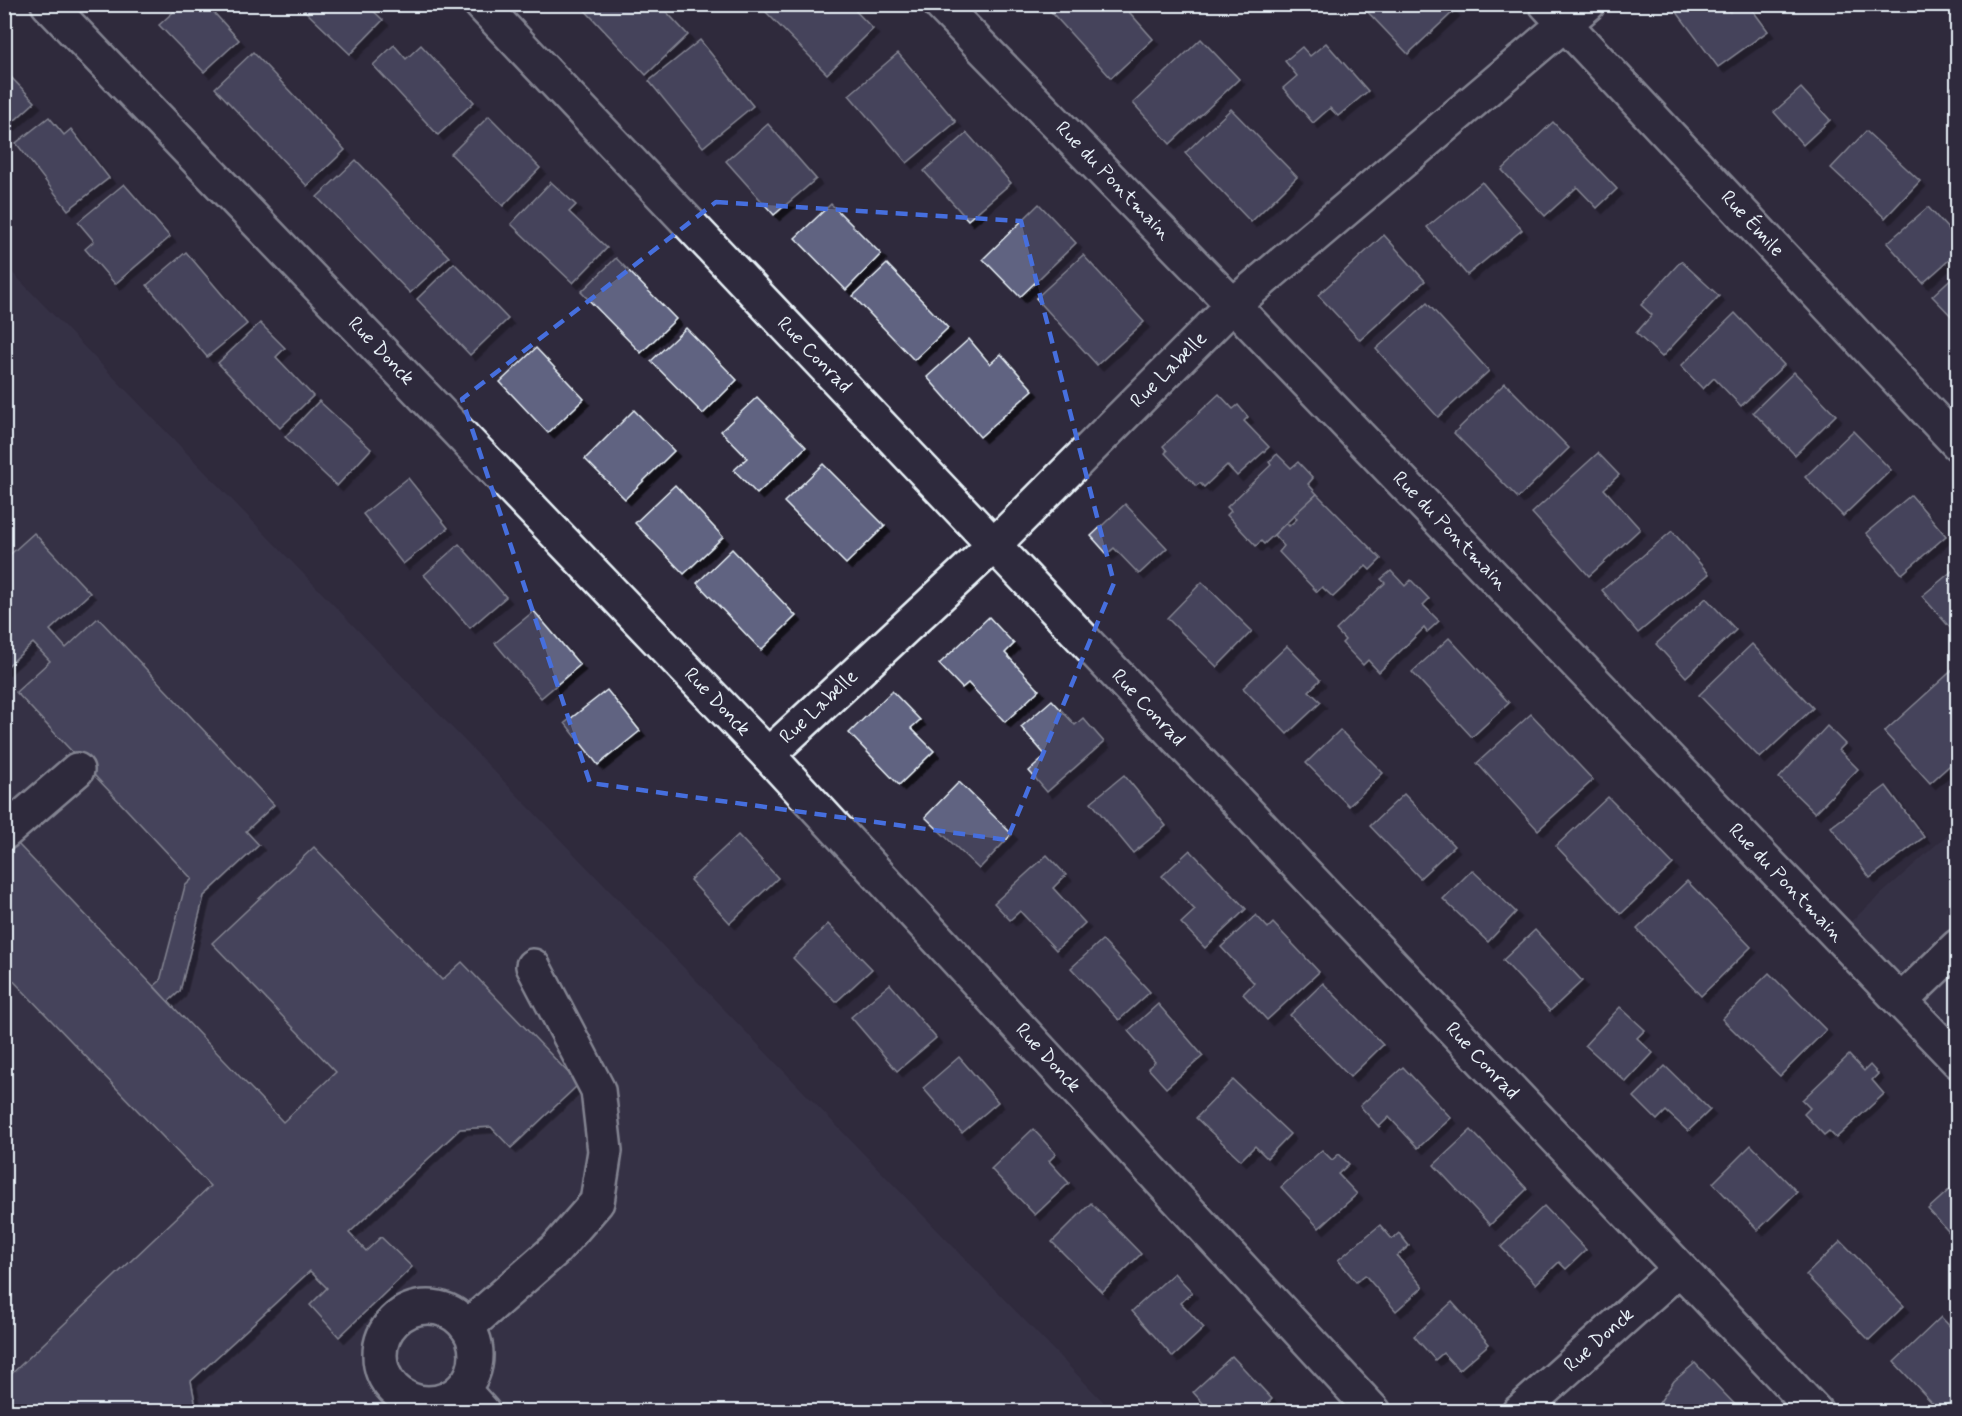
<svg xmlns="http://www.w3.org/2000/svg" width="1962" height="1416" font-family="Mynerve,sans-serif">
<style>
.built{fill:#3e3b51}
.building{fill:#616381;stroke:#e8f1f8;stroke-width:1.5;filter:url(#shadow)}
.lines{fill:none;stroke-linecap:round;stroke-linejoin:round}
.minor-casing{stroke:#e8f1f8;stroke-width:38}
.minor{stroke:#2f2a3d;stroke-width:33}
.marked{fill:none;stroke:#466fde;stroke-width:4.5;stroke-dasharray:12 8;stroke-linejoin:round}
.labels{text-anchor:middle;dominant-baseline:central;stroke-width:4.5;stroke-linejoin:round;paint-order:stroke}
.street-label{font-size:20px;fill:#e8f1f8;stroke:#2f2a3d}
</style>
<defs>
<filter id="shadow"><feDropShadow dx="5.5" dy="5.5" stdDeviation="0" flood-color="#0009"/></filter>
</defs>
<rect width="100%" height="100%" fill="#2f2a3d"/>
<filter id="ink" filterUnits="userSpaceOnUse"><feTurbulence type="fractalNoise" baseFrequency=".0167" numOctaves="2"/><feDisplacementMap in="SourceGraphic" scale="12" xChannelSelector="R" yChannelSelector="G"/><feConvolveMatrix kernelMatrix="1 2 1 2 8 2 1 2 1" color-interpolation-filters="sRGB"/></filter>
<g filter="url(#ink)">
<g class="built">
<polygon points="5,265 1112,1411 5,1411"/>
<polygon points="1957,826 1957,1061 1836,935"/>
</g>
<g class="building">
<polygon points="182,4 206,4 239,40 204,72 159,25"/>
<polygon points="304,4 366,4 383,20 350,54 301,7"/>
<polygon points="582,4 659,4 688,35 646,75 581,6"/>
<polygon points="763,4 849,4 873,29 827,74 761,7"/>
<polygon points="1044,4 1122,4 1153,39 1111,78"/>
<polygon points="1368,4 1448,4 1454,11 1408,54 1364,8"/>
<polygon points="1677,4 1725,4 1730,12 1740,4 1748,4 1768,31 1718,67 1673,7"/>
<polygon points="1201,39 1239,79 1170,144 1133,103"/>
<polygon points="700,40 753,106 703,147 649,81"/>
<polygon points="1326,43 1368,91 1338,116 1330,108 1313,123 1283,88 1297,76 1285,61 1302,47 1310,56"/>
<polygon points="394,45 406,59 421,45 474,102 438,135 373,65"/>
<polygon points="253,52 345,150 307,186 215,88"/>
<polygon points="898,53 956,122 907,163 849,95"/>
<polygon points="4,70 35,102 4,130"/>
<polygon points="1958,83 1958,98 1951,88"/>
<polygon points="1801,88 1830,120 1803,145 1774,112"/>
<polygon points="1231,109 1297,177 1251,222 1185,153"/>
<polygon points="489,116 540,168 503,206 451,154"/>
<polygon points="49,117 64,135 71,129 109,178 68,210 16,143"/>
<polygon points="1553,122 1617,189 1597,208 1577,187 1545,216 1502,170"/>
<polygon points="768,124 816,179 774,215 726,161"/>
<polygon points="1866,131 1920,181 1885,218 1831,168"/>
<polygon points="967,133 1011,183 968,220 924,171"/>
<polygon points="356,160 449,257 410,293 317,197"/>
<polygon points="551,182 576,205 569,212 607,248 573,283 511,224"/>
<polygon points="1482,182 1522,230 1467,275 1427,227"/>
<polygon points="124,184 170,237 115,284 85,249 94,241 78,222"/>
<polygon points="831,204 881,254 846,290 795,238"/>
<polygon points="1039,204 1076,243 1020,297 983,259"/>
<polygon points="1928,207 1958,240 1958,252 1923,283 1887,243"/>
<polygon points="1384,235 1425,281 1360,340 1318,295"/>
<polygon points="186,252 247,324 207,357 147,285"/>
<polygon points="1083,255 1144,322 1097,365 1036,298"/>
<polygon points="616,258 676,319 641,353 581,292"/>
<polygon points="1681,261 1719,296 1662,357 1636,333 1652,315 1641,305"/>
<polygon points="454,263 508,319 470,355 417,299"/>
<polygon points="887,264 948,328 914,360 853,296"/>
<polygon points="1958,272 1958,323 1932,296"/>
<polygon points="1427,303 1489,371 1438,417 1376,349"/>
<polygon points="1735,313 1784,365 1741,406 1714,378 1703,389 1681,366"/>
<polygon points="260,323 285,348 276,357 313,396 280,428 218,363"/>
<polygon points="686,328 737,380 703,414 651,361"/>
<polygon points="969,339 990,364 1001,354 1033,390 980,437 927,377"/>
<polygon points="536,348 584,399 548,433 500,382"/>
<polygon points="1794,372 1836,415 1795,455 1753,412"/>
<polygon points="1505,383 1569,448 1518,498 1454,433"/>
<polygon points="1219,394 1233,409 1238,405 1248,417 1244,421 1269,447 1237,476 1227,465 1204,487 1200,483 1196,486 1165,453 1167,451 1163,446"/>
<polygon points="757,397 806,447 757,494 734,470 747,458 721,431"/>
<polygon points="319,401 371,449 337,486 285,437"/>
<polygon points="634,410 674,451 625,499 585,459"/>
<polygon points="1853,431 1891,470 1843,516 1805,477"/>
<polygon points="1598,453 1619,475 1604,489 1640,529 1589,576 1532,513"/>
<polygon points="1277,454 1291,468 1298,462 1313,478 1308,484 1317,494 1264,544 1261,541 1256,546 1227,515 1231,511 1227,507 1271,465 1269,462"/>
<polygon points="823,464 885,526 846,564 784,502"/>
<polygon points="408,478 448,528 403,564 363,514"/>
<polygon points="675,485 723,537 684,574 635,523"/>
<polygon points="1317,494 1381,559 1370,570 1366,566 1333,597 1322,587 1317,592 1279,552 1284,546 1274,535 1286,523 1289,526 1297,519 1294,515"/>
<polygon points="1911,495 1946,536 1902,574 1866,533"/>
<polygon points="1125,504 1167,548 1139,574 1114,548 1107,554 1091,536"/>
<polygon points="1672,531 1709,574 1638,633 1602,590"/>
<polygon points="34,533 90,593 50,630 66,648 98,618 274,805 246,831 259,845 204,896 180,991 168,1002 154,986 160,981 185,886 192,879 16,692 50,661 33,643 4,669 4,560"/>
<polygon points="459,544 506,597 470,628 424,575"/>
<polygon points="732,549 796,616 761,650 697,583"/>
<polygon points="1958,566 1958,627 1953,631 1922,596"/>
<polygon points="1391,571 1405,586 1411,580 1429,599 1423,605 1439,621 1427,632 1424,628 1379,672 1368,660 1363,665 1342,643 1345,640 1336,630 1385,583 1381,579"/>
<polygon points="1202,582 1252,631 1217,667 1167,618"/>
<polygon points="1706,598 1736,630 1686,677 1656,644"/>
<polygon points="534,611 580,665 541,698 495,643"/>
<polygon points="989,617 1014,644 1005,653 1039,690 1005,722 968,683 962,688 939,664"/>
<polygon points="1449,638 1509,703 1472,737 1412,672"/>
<polygon points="1752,644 1813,708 1760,758 1699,695"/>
<polygon points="1287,646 1320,680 1309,691 1321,702 1287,734 1243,688"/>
<polygon points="1957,666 1958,758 1930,783 1884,732"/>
<polygon points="607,690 640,731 598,765 565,723"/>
<polygon points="892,691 920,720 911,728 934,751 899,785 849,733"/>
<polygon points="1052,700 1075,725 1083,718 1104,742 1047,792 1029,771 1046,756 1021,727"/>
<polygon points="1531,714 1593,780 1538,830 1477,763"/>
<polygon points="1827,726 1845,744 1839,750 1858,769 1815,813 1779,778"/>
<polygon points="1340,730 1383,773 1349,806 1306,763"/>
<polygon points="1124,775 1166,826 1133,853 1091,802"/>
<polygon points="959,782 1012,834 979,869 925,817"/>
<polygon points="1886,786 1924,837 1870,878 1831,827"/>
<polygon points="1404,794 1454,846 1420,878 1370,826"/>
<polygon points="1608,797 1673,864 1621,914 1556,846"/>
<polygon points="738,835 778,878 730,923 690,880"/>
<polygon points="16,842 283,1122 336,1072 212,943 314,847 442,980 462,962 579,1084 511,1148 491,1127 460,1129 349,1233 366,1251 381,1237 412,1267 339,1337 310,1305 327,1288 310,1271 191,1381 197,1412 4,1412 4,1381 210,1186 4,971 4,853"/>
<polygon points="1190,850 1246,909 1205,948 1181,923 1195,910 1162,876"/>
<polygon points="1047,855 1066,875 1053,888 1085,923 1056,950 1020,911 1010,920 994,903"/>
<polygon points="1472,870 1516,912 1488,942 1443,899"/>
<polygon points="1687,881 1751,947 1701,996 1637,929"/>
<polygon points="1256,915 1268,928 1273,923 1319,972 1267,1020 1243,994 1254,983 1221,947"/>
<polygon points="828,924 872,969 836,1002 793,958"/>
<polygon points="1535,930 1582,981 1550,1011 1503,960"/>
<polygon points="1102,940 1150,992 1119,1020 1071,968"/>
<polygon points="1769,973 1826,1030 1780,1076 1722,1019"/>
<polygon points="1323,983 1383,1045 1350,1077 1290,1015"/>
<polygon points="890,984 936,1038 897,1071 851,1017"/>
<polygon points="1158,1004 1203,1056 1166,1088 1148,1068 1155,1062 1128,1031"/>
<polygon points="1620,1007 1645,1030 1637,1038 1653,1053 1626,1082 1585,1045"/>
<polygon points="1849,1055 1864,1071 1870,1065 1878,1074 1872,1080 1884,1094 1836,1138 1829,1131 1824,1135 1804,1114 1810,1108 1802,1100"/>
<polygon points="959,1057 998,1102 962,1133 923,1088"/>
<polygon points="1665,1066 1710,1110 1688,1131 1666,1111 1657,1120 1634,1097"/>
<polygon points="1403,1067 1451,1118 1418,1148 1389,1117 1379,1127 1360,1106"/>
<polygon points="1233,1080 1290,1134 1267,1158 1255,1146 1241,1160 1196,1118"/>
<polygon points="1033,1129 1056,1154 1049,1161 1069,1183 1035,1215 991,1169"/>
<polygon points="1471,1130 1527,1189 1490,1225 1434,1165"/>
<polygon points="1751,1145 1797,1192 1758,1230 1713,1183"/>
<polygon points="1322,1150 1332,1160 1339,1154 1349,1164 1338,1174 1357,1194 1319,1228 1281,1187"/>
<polygon points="1958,1182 1958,1242 1928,1209"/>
<polygon points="1091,1203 1141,1254 1102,1292 1052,1242"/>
<polygon points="1544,1206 1586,1250 1566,1269 1559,1262 1536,1284 1501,1247"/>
<polygon points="1380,1225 1392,1239 1399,1233 1409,1246 1397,1256 1423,1287 1396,1311 1365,1275 1356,1282 1338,1260"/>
<polygon points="1841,1241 1904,1306 1869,1340 1806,1275"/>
<polygon points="1174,1273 1192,1292 1181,1303 1204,1328 1173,1357 1132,1311"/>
<polygon points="1452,1302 1489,1344 1459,1370 1443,1353 1435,1360 1414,1336"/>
<polygon points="1941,1317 1958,1335 1958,1394 1940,1411 1894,1362"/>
<polygon points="1232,1356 1272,1399 1259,1412 1211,1412 1193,1392"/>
<polygon points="1695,1363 1742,1412 1653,1412 1674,1381"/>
</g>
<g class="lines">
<g class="minor-casing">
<g id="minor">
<polyline points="48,4 768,755 1374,1412"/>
<polyline points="481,4 1816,1412"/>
<polyline points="940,4 1233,305 1958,1061"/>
<polyline points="1546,4 1958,444"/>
<polyline points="768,755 994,545 1233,305 1588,4"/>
<polyline points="4,833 77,770"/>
<polyline points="1901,1001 1958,946"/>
<circle cx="428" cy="1355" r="48"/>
<polyline points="467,1327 556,1249 597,1202 605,1151 598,1090 533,966"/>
<polyline points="462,1389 483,1412"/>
<polyline points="1519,1412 1679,1269"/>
</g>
</g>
<use href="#minor" class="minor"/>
</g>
</g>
<path d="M0 0H1962V1416H0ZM716,202L1021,221L1114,583L1007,840L590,783L462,399Z" fill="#2f2a3d" fill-opacity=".55" fill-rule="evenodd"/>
<path class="marked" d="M716,202L1021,221L1114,583L1007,840L590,783L462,399Z"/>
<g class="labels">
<g class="street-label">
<text transform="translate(1113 181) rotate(46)">Rue du Pontmain</text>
<text transform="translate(1752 224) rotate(47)">Rue Émile</text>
<text transform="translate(381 351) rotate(46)">Rue Donck</text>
<text transform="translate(814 355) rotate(46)">Rue Conrad</text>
<text transform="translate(1169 370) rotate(-45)">Rue Labelle</text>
<text transform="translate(1450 531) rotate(46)">Rue du Pontmain</text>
<text transform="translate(717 702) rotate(46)">Rue Donck</text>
<text transform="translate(819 707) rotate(-43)">Rue Labelle</text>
<text transform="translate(1148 708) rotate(47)">Rue Conrad</text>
<text transform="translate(1786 883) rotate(46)">Rue du Pontmain</text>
<text transform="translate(1048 1058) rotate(47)">Rue Donck</text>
<text transform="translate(1482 1061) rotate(47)">Rue Conrad</text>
<text transform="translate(1599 1340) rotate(-42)">Rue Donck</text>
</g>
</g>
<rect width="1962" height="1416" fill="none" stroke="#2f2a3d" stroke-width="24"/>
<rect x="12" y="12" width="1938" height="1392" fill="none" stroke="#e8f1f8" stroke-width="2" filter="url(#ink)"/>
</svg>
